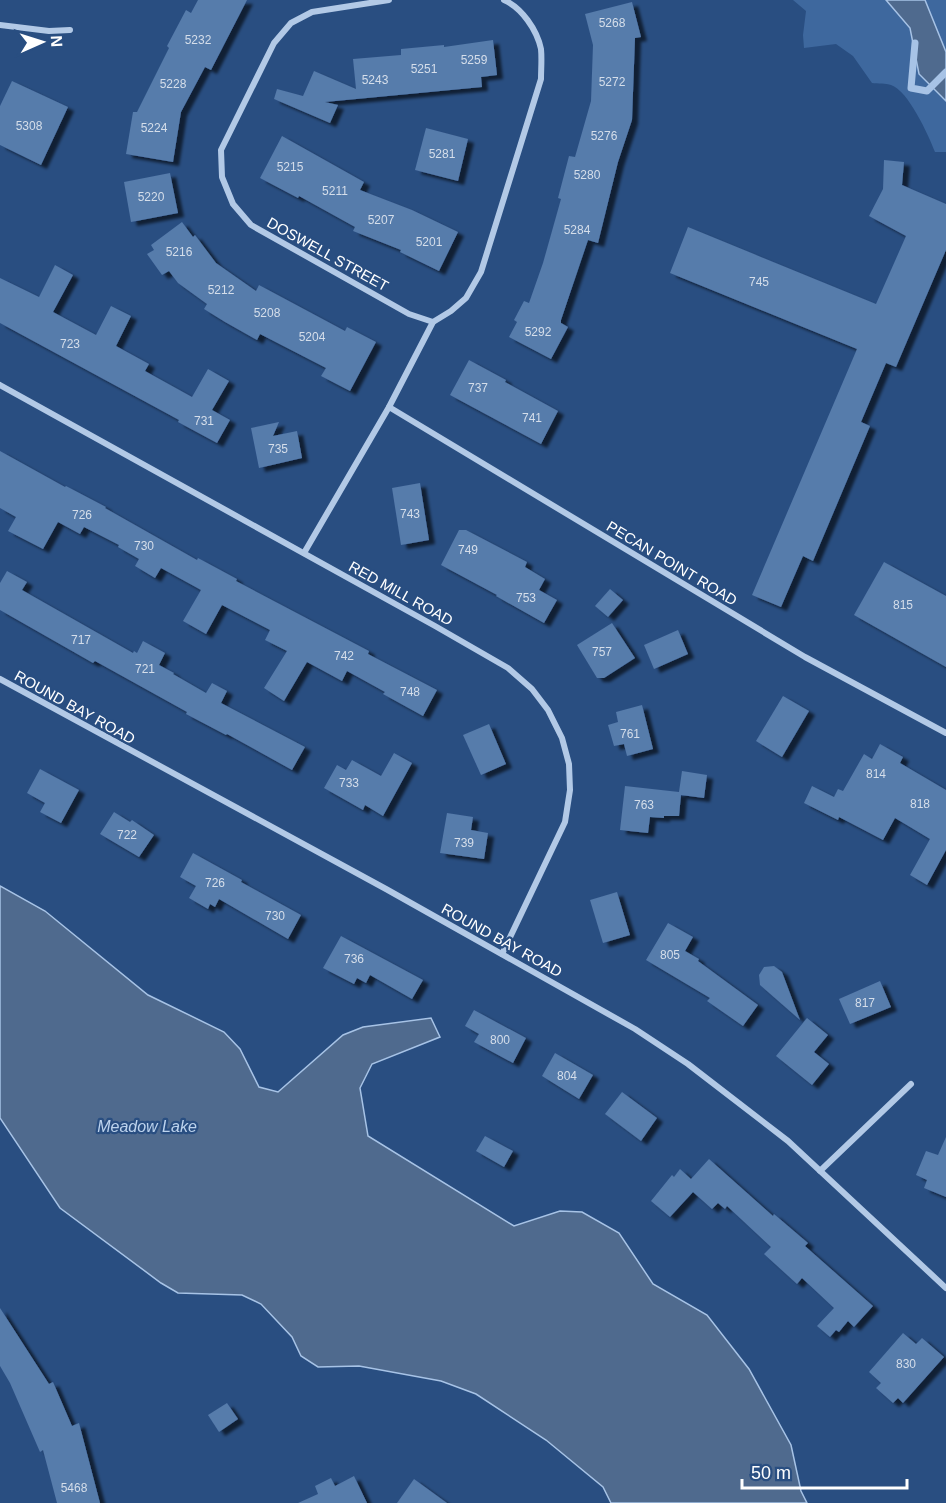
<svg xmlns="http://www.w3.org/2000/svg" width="946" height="1503" font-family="Helvetica,sans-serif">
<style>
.green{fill:#3e689e}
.water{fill:#4f6a8e;stroke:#a7c3e6;stroke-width:1.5}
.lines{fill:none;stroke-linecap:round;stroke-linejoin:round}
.stream{stroke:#a7c3e6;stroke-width:7}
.building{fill:#567bab;filter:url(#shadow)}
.minor{stroke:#b2c9e6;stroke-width:6}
.labels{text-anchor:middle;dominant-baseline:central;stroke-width:4.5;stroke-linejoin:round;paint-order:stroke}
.number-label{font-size:12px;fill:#d5deea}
.street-label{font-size:15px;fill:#fff;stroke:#294e81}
.water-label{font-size:16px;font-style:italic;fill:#bdd3ed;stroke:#294e81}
</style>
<defs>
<filter id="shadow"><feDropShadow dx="6" dy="4" stdDeviation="1.5" flood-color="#0009"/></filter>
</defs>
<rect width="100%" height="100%" fill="#294e81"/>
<g class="green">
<path d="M793,0H886L910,28L919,74L946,101V152H935C929,136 908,90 891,85C886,83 878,84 872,83L853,56L836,44L804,48L803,35L806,11Z"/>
<polygon points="925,0 946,0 946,52"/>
</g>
<g class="water">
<polygon points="886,0 925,0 946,52 946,101 919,74 910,28"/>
<polygon points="0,886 45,911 148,995 224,1032 240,1049 259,1087 278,1092 343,1035 363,1027 431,1018 440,1037 372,1064 360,1088 368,1136 514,1226 560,1211 582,1212 619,1233 653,1284 707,1315 749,1369 791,1445 801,1491 807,1503 611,1503 603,1487 546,1440 476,1394 441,1381 359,1366 318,1367 301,1356 292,1337 261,1304 242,1295 178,1293 161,1283 60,1208 0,1118"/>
</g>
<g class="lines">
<polyline class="stream" points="915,43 911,88 927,91 946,72"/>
</g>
<g class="building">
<polygon points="198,0 247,0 211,70 205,67 181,112 173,162 126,154 133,112 137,112 169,48 167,46 186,10 191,13"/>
<polygon points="632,2 641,37 635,38 632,120 618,162 598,243 588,240 561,320 561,323 568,327 551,359 509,337 517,322 514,320 524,301 529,303 543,263 561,199 558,198 569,156 575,157 591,101 593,45 585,14"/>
<polygon points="493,40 497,75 481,77 482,87 325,102 338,105 330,123 274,99 277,89 303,96 314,71 356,89 353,59 401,55 401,49 444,45 444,47"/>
<polygon points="12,81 68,107 41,165 0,145 0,106"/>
<polygon points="426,128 468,139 458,181 415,170"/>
<polygon points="282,136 364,182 360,190 412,210 458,232 439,271 400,252 401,250 353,231 355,227 299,196 298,198 260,178"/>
<polygon points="884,160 904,162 902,185 946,204 946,250 896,367 886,363 861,422 870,426 813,561 803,556 781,607 752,595 857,349 670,273 688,227 876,304 906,236 869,216 883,189"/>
<polygon points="170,173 178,213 131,222 124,182"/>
<polygon points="182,222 193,237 195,235 216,263 256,291 259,285 345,331 347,327 376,342 350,391 321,376 326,368 260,334 257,340 225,322 204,309 207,304 178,283 169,271 162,275 147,254 154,250 151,245"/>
<polygon points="55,265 73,275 53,312 96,335 111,306 131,316 116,346 149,364 145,371 192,397 208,369 229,381 212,410 230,420 217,443 178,422 179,420 0,323 0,278 39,297"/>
<polygon points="469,360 506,380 505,382 558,411 541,444 450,395"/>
<polygon points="279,422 273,436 297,431 302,458 259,468 251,428"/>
<polygon points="0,451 65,487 66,486 106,507 105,508 197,560 198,558 237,579 236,581 369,651 368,654 437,690 423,716 383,694 385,692 347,671 342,681 307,662 284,701 264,688 287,651 265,640 270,630 222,605 206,634 183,621 201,590 161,568 155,578 135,566 139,559 118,547 119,545 84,527 80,534 58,522 43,549 8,531 16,517 0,508"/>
<polygon points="420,483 429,540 401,545 392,488"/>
<polygon points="459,530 466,530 527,562 525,567 545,579 539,590 557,600 544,623 496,596 497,595 441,565"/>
<polygon points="884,562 946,596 946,667 854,615"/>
<polygon points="7,571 27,582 22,590 133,653 134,651 137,653 143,641 165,653 159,665 174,673 173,674 206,693 212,683 227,691 221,703 305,747 292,770 227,734 226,735 186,714 187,712 95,661 93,663 0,610 0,583"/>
<polygon points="610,589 623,600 608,617 595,606"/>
<polygon points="612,623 635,658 604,678 597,678 577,645"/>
<polygon points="678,630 688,654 654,669 644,645"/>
<polygon points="783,696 809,711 782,757 756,741"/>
<polygon points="642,705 653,749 627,756 624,744 614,746 608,725 618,722 616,712"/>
<polygon points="489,724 506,764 481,775 463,735"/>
<polygon points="880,744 903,757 900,763 946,790 946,850 927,885 910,875 930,839 895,818 883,840 839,817 838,820 804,803 812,786 834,797 838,789 843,791 864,754 872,759"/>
<polygon points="394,753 412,763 383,816 365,805 363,810 324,788 337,765 346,770 352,760 381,776"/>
<polygon points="40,769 79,790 61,823 40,812 45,803 27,793"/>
<polygon points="682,771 707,775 704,798 681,795 679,816 664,816 664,818 650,817 648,833 620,830 625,786 679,792"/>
<polygon points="114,812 130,822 132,820 154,835 139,857 100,834"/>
<polygon points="447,813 473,817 471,830 488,833 484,859 440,853"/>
<polygon points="193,853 242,880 241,882 301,915 288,939 219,899 215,907 210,904 208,909 189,898 196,886 180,877"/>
<polygon points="617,892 630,935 603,943 590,900"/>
<polygon points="668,923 693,937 685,951 699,959 698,961 758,1005 743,1026 707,1001 710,998 646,960"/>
<polygon points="341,936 423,980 412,999 370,975 366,983 357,978 354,984 323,968"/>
<polygon points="774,966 782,972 800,1020 760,985 759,975 764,967"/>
<polygon points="880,981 891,1007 850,1024 839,999"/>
<polygon points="474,1010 526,1038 513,1063 474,1042 479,1034 465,1026"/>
<polygon points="807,1018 828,1035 814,1052 829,1064 812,1085 776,1056"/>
<polygon points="555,1053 593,1075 579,1099 542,1076"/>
<polygon points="622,1092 657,1118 641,1141 605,1114"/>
<polygon points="485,1136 513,1151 504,1167 476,1151"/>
<polygon points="946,1137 946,1197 924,1188 927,1180 916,1175 926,1151 938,1155"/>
<polygon points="709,1159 773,1216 774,1214 808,1243 805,1246 873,1306 854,1327 848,1321 839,1332 836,1330 830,1337 817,1326 834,1308 802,1278 797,1284 764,1254 771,1247 727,1206 725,1209 718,1203 712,1209 693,1192 670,1217 651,1201 672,1175 674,1177 680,1169 691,1179"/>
<polygon points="0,1308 49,1384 53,1382 72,1426 79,1423 100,1503 57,1503 43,1450 40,1452 10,1383 0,1366"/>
<polygon points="903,1333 916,1344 922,1338 944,1357 903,1403 898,1398 893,1403 876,1388 881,1383 869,1372"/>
<polygon points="227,1403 238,1419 219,1432 208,1415"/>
<polygon points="354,1476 367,1503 298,1503 318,1494 315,1486 331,1478 335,1486"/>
<polygon points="414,1479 447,1503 397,1503"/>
</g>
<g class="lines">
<g class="minor">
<polyline points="389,0 312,12 291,23 274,43 221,150 222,177 233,204 251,225 409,314 433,322"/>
<polyline points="0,25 49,31 70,30"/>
<polyline points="0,385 435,626 508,668 532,689 548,710 562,738 569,764 570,790 565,822 502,954"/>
<polyline points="389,407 805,657 946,733"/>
<path d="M304,553L389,407L433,322L451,311L466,298L481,272L541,79C541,69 542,59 541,49C537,30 522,8 504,0"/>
<polyline points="0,679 386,889 635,1029 688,1064 788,1141 946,1288"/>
<polyline points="820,1171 911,1084"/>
</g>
</g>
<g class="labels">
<g class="number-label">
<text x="612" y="23">5268</text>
<text x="198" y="40">5232</text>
<text x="474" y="60">5259</text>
<text x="424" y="69">5251</text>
<text x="375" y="80">5243</text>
<text x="612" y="82">5272</text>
<text x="173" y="84">5228</text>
<text x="29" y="126">5308</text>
<text x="154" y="128">5224</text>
<text x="604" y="136">5276</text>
<text x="442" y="154">5281</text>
<text x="290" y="167">5215</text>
<text x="587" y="175">5280</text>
<text x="335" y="191">5211</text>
<text x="151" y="197">5220</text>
<text x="381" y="220">5207</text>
<text x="577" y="230">5284</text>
<text x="429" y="242">5201</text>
<text x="179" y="252">5216</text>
<text x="759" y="282">745</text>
<text x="221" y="290">5212</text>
<text x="267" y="313">5208</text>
<text x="538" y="332">5292</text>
<text x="312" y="337">5204</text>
<text x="70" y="344">723</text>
<text x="478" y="388">737</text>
<text x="532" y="418">741</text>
<text x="204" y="421">731</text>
<text x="278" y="449">735</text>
<text x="410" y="514">743</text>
<text x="82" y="515">726</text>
<text x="144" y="546">730</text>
<text x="468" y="550">749</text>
<text x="526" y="598">753</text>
<text x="903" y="605">815</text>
<text x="81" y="640">717</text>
<text x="602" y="652">757</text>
<text x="344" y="656">742</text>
<text x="145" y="669">721</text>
<text x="410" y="692">748</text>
<text x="630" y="734">761</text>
<text x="876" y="774">814</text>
<text x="349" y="783">733</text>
<text x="920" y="804">818</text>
<text x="644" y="805">763</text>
<text x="127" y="835">722</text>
<text x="464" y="843">739</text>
<text x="215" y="883">726</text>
<text x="275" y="916">730</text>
<text x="670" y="955">805</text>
<text x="354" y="959">736</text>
<text x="865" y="1003">817</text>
<text x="500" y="1040">800</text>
<text x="567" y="1076">804</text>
<text x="906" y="1364">830</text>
<text x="74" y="1488">5468</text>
</g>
<g class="street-label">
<text transform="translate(328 254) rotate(29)">DOSWELL STREET</text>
<text transform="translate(672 563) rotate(31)">PECAN POINT ROAD</text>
<text transform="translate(401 593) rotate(29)">RED MILL ROAD</text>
<text transform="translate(75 707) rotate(29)">ROUND BAY ROAD</text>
<text transform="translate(502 940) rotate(29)">ROUND BAY ROAD</text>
</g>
<g class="water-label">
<text x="147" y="1126">Meadow Lake</text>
</g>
</g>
<g transform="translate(42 42) rotate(87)" stroke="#294e81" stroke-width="4.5" paint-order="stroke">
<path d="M0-4.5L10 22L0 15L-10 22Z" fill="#ffffff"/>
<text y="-9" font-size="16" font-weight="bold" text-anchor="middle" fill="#ffffff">N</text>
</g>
<path d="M742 1479v9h165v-9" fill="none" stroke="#ffffff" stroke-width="3"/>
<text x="751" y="1479" font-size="18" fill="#ffffff" stroke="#294e81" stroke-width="4.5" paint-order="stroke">50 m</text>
</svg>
